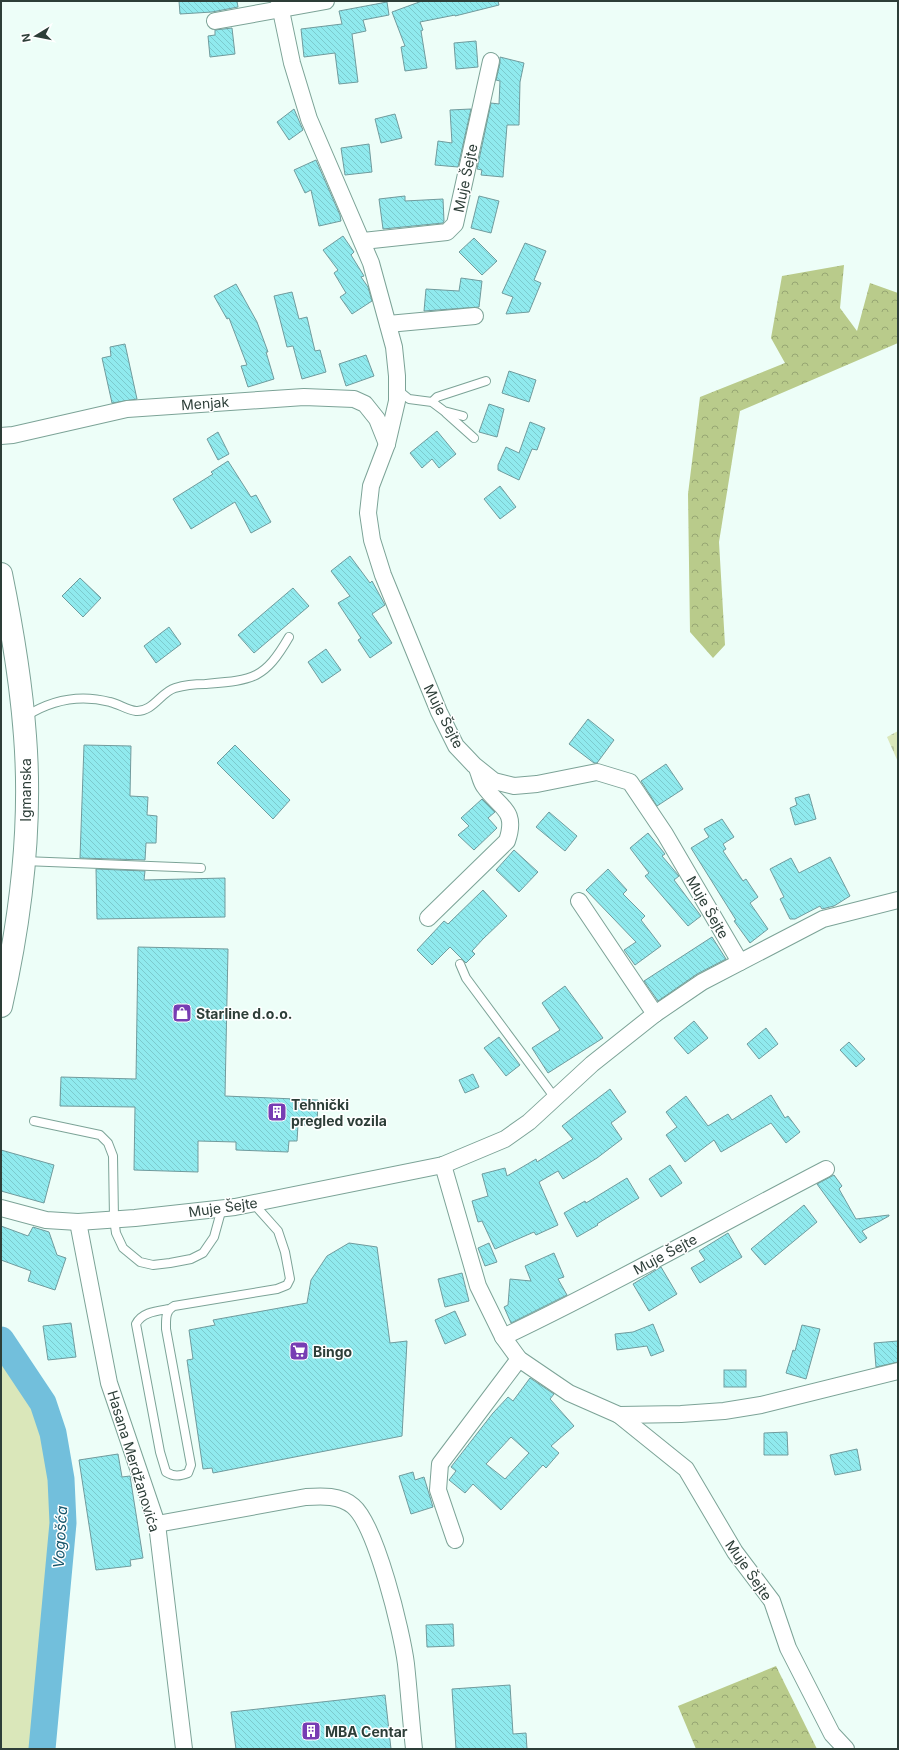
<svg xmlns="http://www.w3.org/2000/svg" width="899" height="1750" font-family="Inter,sans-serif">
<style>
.grass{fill:#dae7ba}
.forest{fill:url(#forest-crowns)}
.cemetery{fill:url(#cemetery-stones)}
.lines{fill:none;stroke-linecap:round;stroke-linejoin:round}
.river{stroke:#72bfdc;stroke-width:27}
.building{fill:url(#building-back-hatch);stroke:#709b9d;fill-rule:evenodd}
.lane-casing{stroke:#7ca397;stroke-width:10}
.street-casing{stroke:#7ca397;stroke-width:18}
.primary-casing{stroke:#7ca397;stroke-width:24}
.lane{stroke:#fff;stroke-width:8}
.street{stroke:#fff;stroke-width:16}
.primary{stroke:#fff;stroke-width:22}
.labels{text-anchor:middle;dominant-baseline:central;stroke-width:3;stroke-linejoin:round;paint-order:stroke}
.street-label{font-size:14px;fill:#2d3e38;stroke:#fff}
.poi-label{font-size:14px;font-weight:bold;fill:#2d3e38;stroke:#fff;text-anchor:start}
.water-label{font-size:15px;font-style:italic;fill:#19576c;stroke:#fff}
</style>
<defs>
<pattern id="forest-crowns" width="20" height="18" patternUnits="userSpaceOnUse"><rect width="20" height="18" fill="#b9cb8b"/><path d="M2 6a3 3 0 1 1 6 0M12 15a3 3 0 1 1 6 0" fill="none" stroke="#97a673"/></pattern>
<pattern id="cemetery-stones" width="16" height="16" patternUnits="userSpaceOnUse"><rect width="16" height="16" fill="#dae7ba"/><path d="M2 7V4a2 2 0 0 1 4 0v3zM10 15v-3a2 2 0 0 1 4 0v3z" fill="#bbc7a1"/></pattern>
<pattern id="building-back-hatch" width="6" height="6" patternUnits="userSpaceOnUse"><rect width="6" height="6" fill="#90eaee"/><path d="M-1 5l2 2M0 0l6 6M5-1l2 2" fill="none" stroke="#7ccacd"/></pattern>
</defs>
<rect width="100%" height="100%" fill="#edfef8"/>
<polygon class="grass" points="1,1340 43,1403 53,1433 61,1479 63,1523 42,1749 1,1749"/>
<g class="forest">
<polygon points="844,265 840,308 857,331 870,283 898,293 898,343 740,411 719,542 725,645 713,658 690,632 688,494 700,397 785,363 771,338 782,276"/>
<polygon points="776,1666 817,1749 696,1749 678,1706"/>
</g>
<polygon class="cemetery" points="898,731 898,762 887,737"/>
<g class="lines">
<polyline class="river" points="1,1340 43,1403 53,1433 61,1479 63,1523 42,1749"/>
</g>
<g class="building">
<polygon points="179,1 237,1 238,7 212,12 180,14"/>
<polygon points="422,1 498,1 499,5 455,16 455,15 420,22 423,30 421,31 427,68 405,71 401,47 405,46 392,12"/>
<polygon points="387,2 389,15 363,20 366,31 352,34 358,82 339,84 335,53 304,57 301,29 342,24 339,11"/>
<polygon points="232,28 235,54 210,57 208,36 215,35 215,30"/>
<polygon points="476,41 478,67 456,69 454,43"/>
<polygon points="500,57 524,63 520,82 519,125 507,125 503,177 481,175 482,170 477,169 491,103 499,104 500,81 496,80 500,63"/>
<polygon points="294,109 303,130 289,140 277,122"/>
<polygon points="471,109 458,167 435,165 438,141 452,143 450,110"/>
<polygon points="395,114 402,138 381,143 375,119"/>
<polygon points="369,144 372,172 345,175 341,148"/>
<polygon points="316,160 340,215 341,221 319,226 311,190 305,193 294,170"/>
<polygon points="405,196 405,201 443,199 444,221 443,223 383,229 379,199"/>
<polygon points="479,196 499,201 491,233 471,228"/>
<polygon points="343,236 354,252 351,255 364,276 361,277 368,287 372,301 352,314 340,297 346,293 334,273 338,270 323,250"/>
<polygon points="474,238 497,261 482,275 459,252"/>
<polygon points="525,243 546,251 534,280 541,283 529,312 506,314 513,297 502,293"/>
<polygon points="461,278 482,281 479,307 424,311 426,289 459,291"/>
<polygon points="236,284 257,322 268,352 266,352 274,379 248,387 241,366 247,365 229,318 227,319 214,296"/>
<polygon points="292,292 299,319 307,317 315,351 320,350 326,372 302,379 293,346 287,347 274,296"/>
<polygon points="125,344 137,399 112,403 102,358 111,356 110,347"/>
<polygon points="366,355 374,376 346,386 339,364"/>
<polygon points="509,371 536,380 529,402 502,393"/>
<polygon points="489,404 504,409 497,437 479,432"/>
<polygon points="530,422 545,428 537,450 532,449 519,480 498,470 498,465 506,447 519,453"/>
<polygon points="437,431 456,454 439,468 432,459 422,468 410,453"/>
<polygon points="218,432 229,454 218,460 207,439"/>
<polygon points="228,461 251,497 256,495 271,522 251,533 235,502 191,529 173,499 213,474 211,472"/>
<polygon points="500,486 516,507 500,519 484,499"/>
<polygon points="350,556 370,583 372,581 385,605 372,614 392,643 370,658 358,640 361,638 338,603 350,596 331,571"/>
<polygon points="80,578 101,598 83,617 62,596"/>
<polygon points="293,588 309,606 254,653 238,635"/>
<polygon points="169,627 181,644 156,663 144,646"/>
<polygon points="326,649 341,670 322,683 308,662"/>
<polygon points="588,719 614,740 597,763 594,763 569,744"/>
<polygon points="84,745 131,746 130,796 148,797 147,815 157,816 156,843 146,843 145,860 80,858"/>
<polygon points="235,745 290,800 273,819 217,763"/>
<polygon points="666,764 683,789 657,806 641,781"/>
<polygon points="809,794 816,819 795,825 790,808 797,805 795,798"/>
<polygon points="482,799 495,812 488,818 497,828 474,850 458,835 469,826 461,818"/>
<polygon points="549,812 577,836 565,851 536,827"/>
<polygon points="722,819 734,837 723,844 726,849 723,851 743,881 746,879 758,897 750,903 768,929 750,943 734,921 736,920 691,848 709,837 704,829"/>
<polygon points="648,833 665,854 662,856 679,876 674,880 701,916 688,926 645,876 649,873 630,848"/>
<polygon points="514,850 538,872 519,892 496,870"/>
<polygon points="830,857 850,896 834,906 822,909 820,906 795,919 790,919 780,899 784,897 770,869 791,858 799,873"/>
<polygon points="96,869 145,871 144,880 225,878 225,917 97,919"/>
<polygon points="608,869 627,890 623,894 645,916 641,920 661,946 635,965 624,950 636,942 586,890"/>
<polygon points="483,890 507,916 483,939 472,951 475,954 466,963 450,947 432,965 417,950 444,921 448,924"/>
<polygon points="712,937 726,959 697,974 658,1001 644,981"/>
<polygon points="138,947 228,949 225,1096 318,1100 317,1125 298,1125 297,1141 289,1141 288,1152 236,1150 236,1142 198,1141 198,1172 134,1170 135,1107 60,1106 61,1077 136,1079"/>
<polygon points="565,986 603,1038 548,1073 532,1048 560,1030 542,1003"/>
<polygon points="694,1021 708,1038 688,1054 674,1038"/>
<polygon points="766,1028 778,1044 759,1059 747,1044"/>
<polygon points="499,1037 520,1065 506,1076 484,1048"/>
<polygon points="849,1042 865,1059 856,1067 840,1050"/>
<polygon points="473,1074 479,1087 465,1093 459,1080"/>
<polygon points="610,1089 626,1112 611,1123 622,1139 597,1158 563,1179 558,1171 539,1182 558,1225 536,1235 534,1232 495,1249 482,1221 478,1222 472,1201 488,1196 482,1174 505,1168 507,1176 536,1159 537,1162 573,1139 562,1126"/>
<polygon points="771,1095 785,1118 788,1116 800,1132 786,1143 771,1123 721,1152 714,1140 685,1162 666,1135 677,1127 666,1112 686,1096 708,1126 728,1114 732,1120"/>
<polygon points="1,1150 54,1165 44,1203 1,1191"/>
<polygon points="670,1165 682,1183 661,1197 649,1179"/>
<polygon points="834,1175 842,1186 839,1189 856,1219 889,1215 889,1216 862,1231 867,1238 860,1243 817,1184"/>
<polygon points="627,1178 639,1198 597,1224 598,1225 577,1237 564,1213 585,1201 586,1203"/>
<polygon points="804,1205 817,1222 765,1265 751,1249"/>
<polygon points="1,1226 28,1236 33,1227 49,1232 57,1255 66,1258 55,1290 28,1281 31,1271 1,1260"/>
<polygon points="728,1233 742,1257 700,1283 691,1268 705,1260 699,1251"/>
<polygon points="349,1243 377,1247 390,1343 407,1341 402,1436 213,1473 212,1468 203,1469 187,1360 193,1359 189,1330 215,1325 213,1320 307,1303 311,1280 327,1256"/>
<polygon points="489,1243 497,1262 485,1266 478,1248"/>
<polygon points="554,1253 564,1277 558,1279 567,1295 511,1323 504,1307 508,1305 510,1279 531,1281 525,1266"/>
<polygon points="661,1267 677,1294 649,1311 633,1284"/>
<polygon points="462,1273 469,1301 445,1307 438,1279"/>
<polygon points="455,1311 466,1335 445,1344 435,1320"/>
<polygon points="71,1323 76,1357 48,1360 43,1326"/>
<polygon points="653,1324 664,1351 651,1356 647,1346 617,1350 615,1334 633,1332"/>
<polygon points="802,1325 820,1329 806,1379 786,1373 793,1350 795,1351"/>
<polygon points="898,1341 898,1362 876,1367 874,1343"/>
<rect x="724" y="1370" width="22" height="17"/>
<path d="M530,1378L554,1394L550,1399L574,1426L551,1446L559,1453L546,1468L543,1465L501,1510L473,1484L465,1493L449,1480L456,1471L451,1467L493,1413L508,1397L513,1401ZM511,1437L529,1453L505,1479L486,1464Z"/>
<polygon points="787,1432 788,1455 764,1455 764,1433"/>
<polygon points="857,1449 861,1470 835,1475 830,1455"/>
<polygon points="118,1454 122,1477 130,1476 143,1558 130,1560 131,1566 96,1570 79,1460"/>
<polygon points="413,1472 415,1480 424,1477 433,1507 411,1514 399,1476"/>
<polygon points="453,1624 454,1646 427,1647 426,1625"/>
<polygon points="510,1685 513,1734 526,1733 527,1749 456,1749 452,1689"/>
<polygon points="385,1695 391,1749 236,1749 231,1712"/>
</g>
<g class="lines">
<g class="lane-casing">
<g id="lane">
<polyline points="398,390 409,399 432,402 444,411 463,416"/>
<polyline points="432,402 437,397 486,381"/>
<polyline points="446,413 474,438"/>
<path d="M26,716C53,699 80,694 110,702C119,704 127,710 136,711C153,712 161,692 175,688C185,685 195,684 205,684C253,680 264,680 289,637"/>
<polyline points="24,861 201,868"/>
<polyline points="460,964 466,978 555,1098"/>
<polyline points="34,1121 100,1135 108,1143 113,1156 114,1219 116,1233 123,1248 140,1262 153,1265 170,1263 191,1259 203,1253 214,1237 222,1208"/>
<path d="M169,1309C157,1311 142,1312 136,1324L160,1452L166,1472C174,1477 180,1476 188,1473L191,1465L166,1329C166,1319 165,1311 174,1306L277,1289L287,1285L290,1279L285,1252L278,1231L253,1203"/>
</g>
</g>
<g class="street-casing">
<g id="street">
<polyline points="279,1 292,63 309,119 371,263 394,347 397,376 397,401 387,444 371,486 368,513 372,540 383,575 439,712 456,746 474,765 494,781 514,786 537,784 597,772 630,782 665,834 740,962"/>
<polyline points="215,21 326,1"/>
<polyline points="363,241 447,232 455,224 491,61"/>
<polyline points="388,324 475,316"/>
<polyline points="1,436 13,435 127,409 304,397 354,399 365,404 377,419 387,444"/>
<polyline points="579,901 655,1014"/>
<path d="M428,918L507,841C518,809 499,808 484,786C481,782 480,776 478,771"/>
<polyline points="443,1165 478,1286 503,1337 519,1359 569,1393 619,1415 681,1414 724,1411 761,1405 898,1371"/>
<polyline points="1,1208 46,1220 78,1222 135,1218 235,1207 443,1165 505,1139 529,1122 592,1064 655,1014 702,982 823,919 898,900"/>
<polyline points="78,1222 109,1383 157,1524 184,1749"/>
<path d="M503,1337C613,1285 718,1225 826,1169"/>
<polyline points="619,1415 686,1469 735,1552 772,1601 788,1648 832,1734 846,1749"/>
<path d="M157,1524L306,1497C322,1496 340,1495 353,1506C376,1525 402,1632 406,1664C409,1692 411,1721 414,1749"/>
<polyline points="455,1540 438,1490 440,1464 519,1359"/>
</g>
</g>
<g class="primary-casing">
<path id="primary" d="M1,574C12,628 21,681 25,736C32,826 21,918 1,1006"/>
</g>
<use href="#lane" class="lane"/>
<use href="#street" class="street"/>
<use href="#primary" class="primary"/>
</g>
<defs>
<g id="shop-square" transform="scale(1)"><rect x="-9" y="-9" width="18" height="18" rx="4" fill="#773db3" stroke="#fff"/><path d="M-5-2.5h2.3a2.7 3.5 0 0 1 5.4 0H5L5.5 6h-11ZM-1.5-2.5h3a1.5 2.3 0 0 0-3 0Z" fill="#fff"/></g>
<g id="building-square" transform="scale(1)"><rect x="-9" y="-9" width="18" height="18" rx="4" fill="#773db3" stroke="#fff"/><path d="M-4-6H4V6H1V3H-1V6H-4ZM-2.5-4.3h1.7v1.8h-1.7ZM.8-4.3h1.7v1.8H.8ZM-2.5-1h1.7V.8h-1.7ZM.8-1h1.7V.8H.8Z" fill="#fff"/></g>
<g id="supermarket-square" transform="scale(1)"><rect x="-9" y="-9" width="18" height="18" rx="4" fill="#773db3" stroke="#fff"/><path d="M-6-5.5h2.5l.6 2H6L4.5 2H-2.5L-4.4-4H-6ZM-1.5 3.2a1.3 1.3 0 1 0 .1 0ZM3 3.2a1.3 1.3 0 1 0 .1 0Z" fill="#fff"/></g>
</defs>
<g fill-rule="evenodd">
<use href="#shop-square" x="182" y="1013"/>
<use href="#building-square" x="277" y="1112"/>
<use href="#supermarket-square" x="299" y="1351"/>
<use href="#building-square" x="311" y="1731"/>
</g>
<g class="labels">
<g class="street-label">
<text transform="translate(465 178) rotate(-78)">Muje Šejte</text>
<text transform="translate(205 403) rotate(-4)">Menjak</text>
<text transform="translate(444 716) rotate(63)">Muje Šejte</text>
<text transform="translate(25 790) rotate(-90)">Igmanska</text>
<text transform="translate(708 907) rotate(60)">Muje Šejte</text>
<text transform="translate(223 1207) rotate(-8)">Muje Šejte</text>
<text transform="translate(665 1254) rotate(-28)">Muje Šejte</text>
<text transform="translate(134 1461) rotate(73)">Hasana Merdžanovića</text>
<text transform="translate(749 1570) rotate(55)">Muje Šejte</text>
</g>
<g class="poi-label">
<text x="196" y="1013">Starline d.o.o.</text>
<text x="291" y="1104">Tehnički<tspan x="291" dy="16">pregled vozila</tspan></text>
<text x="313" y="1351">Bingo</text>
<text x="325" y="1731">MBA Centar</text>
</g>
<g class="water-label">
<text transform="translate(60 1537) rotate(-87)">Vogošća</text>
</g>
</g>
<rect width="899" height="1750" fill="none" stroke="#2d3e38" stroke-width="4"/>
<g transform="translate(36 36) rotate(260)" stroke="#ffffff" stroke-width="3" paint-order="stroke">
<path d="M0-3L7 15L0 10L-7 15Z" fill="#2d3e38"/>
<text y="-6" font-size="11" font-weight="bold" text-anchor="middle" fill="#2d3e38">N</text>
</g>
</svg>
